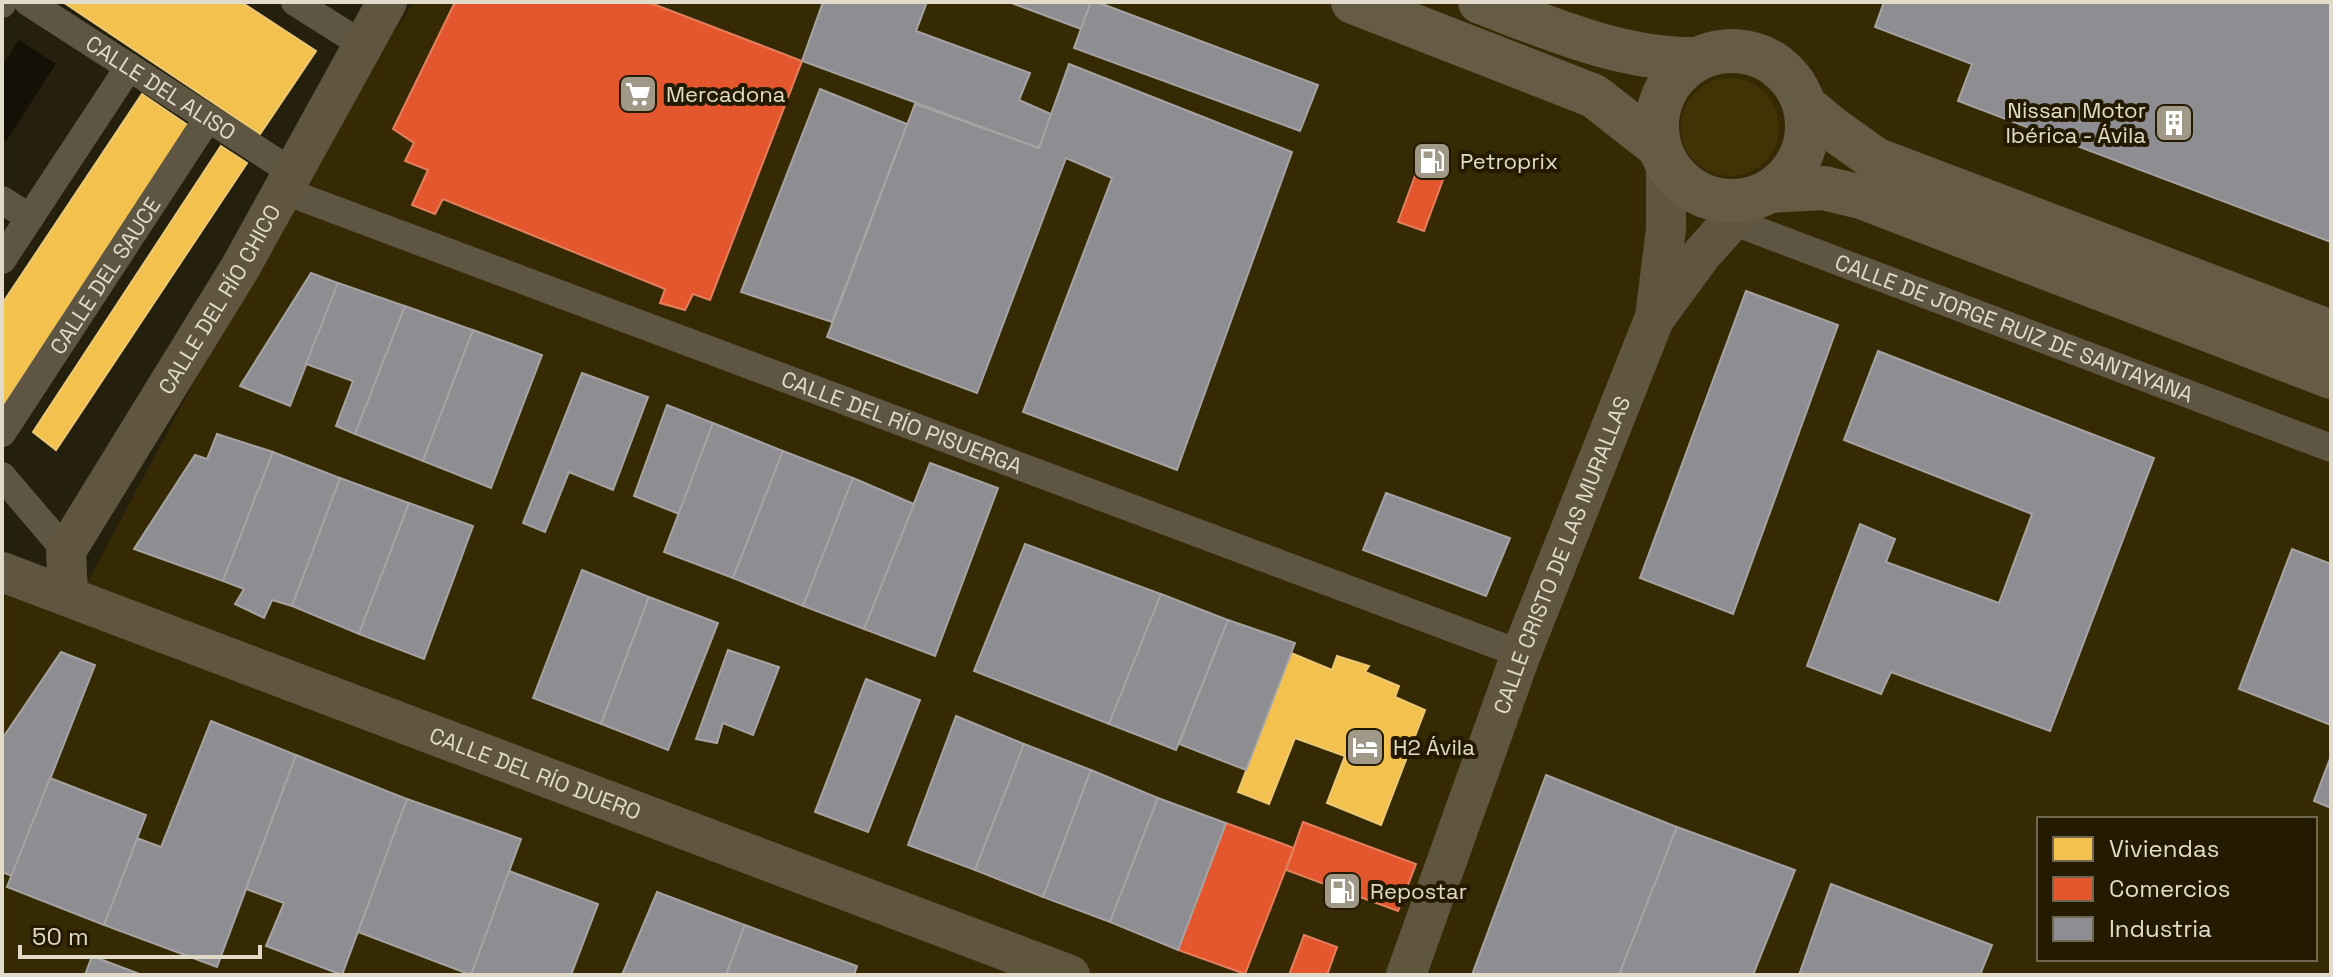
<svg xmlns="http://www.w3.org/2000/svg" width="2333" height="977" font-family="'Space Grotesk',sans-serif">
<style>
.built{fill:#362a05;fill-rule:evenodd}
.green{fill:#413306}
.water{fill:#151005}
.homes{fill:#f2c14e;stroke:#edc973;stroke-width:2}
.shops{fill:#e4572e;stroke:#e37f5d;stroke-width:2}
.industry{fill:#8d8d92;stroke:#a6a4a3;stroke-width:2}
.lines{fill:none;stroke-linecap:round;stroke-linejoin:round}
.street{stroke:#5e5643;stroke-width:28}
.secondary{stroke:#60563f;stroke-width:40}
.highway{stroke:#665c45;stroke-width:44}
.labels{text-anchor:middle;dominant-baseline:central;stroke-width:8;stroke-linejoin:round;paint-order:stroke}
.street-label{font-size:22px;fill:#e2dbca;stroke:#241a00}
.poi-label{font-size:22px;fill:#e2dbca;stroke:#241a00;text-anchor:start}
</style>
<rect width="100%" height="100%" fill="#251f0e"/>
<path class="built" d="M414,2H2331V975H2V580L68,619L323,140ZM2039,819H2315V959H2039Z"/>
<circle class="green" cx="1730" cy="127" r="49"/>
<polygon class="water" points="19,40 56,64 6,141 2,138 2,66"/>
<g class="homes">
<polygon points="63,2 241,2 316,51 260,134"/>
<polygon points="142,94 189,126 2,408 2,304"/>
<polygon points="221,146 247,163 56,450 33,432"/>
<polygon points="1291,653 1332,670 1337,656 1369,666 1365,672 1399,686 1395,697 1425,710 1381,825 1327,803 1345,756 1295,738 1269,804 1238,792"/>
</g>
<g class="shops">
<polygon points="455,2 648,2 802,61 710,300 693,294 685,310 660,303 665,289 443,199 435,214 412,205 428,170 405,161 414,143 393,129"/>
<polygon points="1422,157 1448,166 1424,231 1398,222"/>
<polygon points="1303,822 1416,864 1398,911 1286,870"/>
<polygon points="1226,823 1294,848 1245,974 1178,950"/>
<polygon points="1304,935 1337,947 1327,975 1289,975"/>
</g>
<g class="industry">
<polygon points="823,2 927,2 916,31 1030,73 1019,100 1051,114 1039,148 802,61"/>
<polygon points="1009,2 1091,2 1081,29"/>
<polygon points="1091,2 1097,2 1318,85 1300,131 1074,48"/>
<polygon points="1884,2 2331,2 2331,242 1958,101 1972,64 1875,27"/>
<polygon points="1069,64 1292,152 1177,470 1023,412 1112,178 1066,158 977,393 827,337 915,104 1039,148"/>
<polygon points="820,89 907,124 832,322 741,292"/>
<polygon points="311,273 338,283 290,406 240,386"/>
<polygon points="338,283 405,306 355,434 336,426 353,381 306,364"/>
<polygon points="1746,291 1838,325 1733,614 1640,578"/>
<polygon points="405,306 473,330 423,461 355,434"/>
<polygon points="473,330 542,355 491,488 423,461"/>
<polygon points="1878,351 2154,458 2050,731 1891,672 1881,694 1807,666 1860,524 1895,539 1886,562 1999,603 2032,514 1844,440"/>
<polygon points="582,373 648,397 613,490 569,472 545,532 523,523"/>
<polygon points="667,405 713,423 679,514 634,496"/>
<polygon points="713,423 783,451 733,578 664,552"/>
<polygon points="217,434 273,452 223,581 134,549 195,455 207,459"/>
<polygon points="783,451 853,478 803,606 733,578"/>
<polygon points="273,452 340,478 292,606 272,600 264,618 235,604 244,589 223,581"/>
<polygon points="930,463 998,488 935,656 864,629"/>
<polygon points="340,478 409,503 359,634 292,606"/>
<polygon points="853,478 914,504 864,629 803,606"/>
<polygon points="1386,493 1510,538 1486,596 1363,550"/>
<polygon points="409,503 473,526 424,659 359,634"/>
<polygon points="1025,544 1161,594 1109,724 974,671"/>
<polygon points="2292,549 2331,564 2331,725 2239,689"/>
<polygon points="582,570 649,597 601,724 533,698"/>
<polygon points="1161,594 1228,620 1176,750 1109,724"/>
<polygon points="649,597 718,623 668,750 601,724"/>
<polygon points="1228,620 1295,643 1246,770 1179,744"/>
<polygon points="728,650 779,667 753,735 723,723 717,743 696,739"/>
<polygon points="61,652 95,665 12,876 2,872 2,739"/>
<polygon points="866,679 920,700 868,832 815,812"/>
<polygon points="956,716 1024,744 975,870 908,845"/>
<polygon points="211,721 296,755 217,967 104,925 137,838 161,847"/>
<polygon points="1024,744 1091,770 1043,897 975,870"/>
<polygon points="296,755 407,799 342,975 266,946 284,903 246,889"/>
<polygon points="2331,756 2331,808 2314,801"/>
<polygon points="1091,770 1158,798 1110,922 1043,897"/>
<polygon points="1546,775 1677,827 1619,975 1472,975"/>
<polygon points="50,778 146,815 104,925 7,887"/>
<polygon points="1158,798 1226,823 1178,950 1110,922"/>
<polygon points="407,799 521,839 471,975 358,932"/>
<polygon points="1677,827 1795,870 1753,975 1619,975"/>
<polygon points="509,871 598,904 571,975 471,975"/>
<polygon points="1831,884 1992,945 1980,975 1799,975"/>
<polygon points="657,892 745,925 726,975 622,975"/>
<polygon points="745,925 857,966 854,975 726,975"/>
<polygon points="92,956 142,975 85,975"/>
</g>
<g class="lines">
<g class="street">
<path id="s1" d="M28,2L292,172"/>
<polyline points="295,2 363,45"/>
<polyline points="2,4 3,2"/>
<path id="s2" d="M282,190L1521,654"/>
<path id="s3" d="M1703,196L1732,221L2331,448"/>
<polyline points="2,200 30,218"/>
<polyline points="2,260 129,67"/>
<path id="s4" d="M2,433L208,118"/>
<polyline points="2,476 66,551"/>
</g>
<g class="secondary">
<polyline points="1658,314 1702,254 1751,199"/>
<path id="s5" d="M2,572L1070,975"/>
<path id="s6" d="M68,596L66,551L240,268L387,2"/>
<path id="s7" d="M1406,975L1521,654L1655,317L1666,229V164"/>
</g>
<g class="highway">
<polyline points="1353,2 1594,96 1659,147"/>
<path d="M1480,2C1549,28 1621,60 1696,59"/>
<circle cx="1732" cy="126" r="75"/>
<polyline points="1805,106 1833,129 1875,159 2331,332"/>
<polyline points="1770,191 1824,188 1861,197 2331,377"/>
</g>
</g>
<defs>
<g id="supermarket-square" transform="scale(2)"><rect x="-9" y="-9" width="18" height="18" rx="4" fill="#a09988" stroke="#241a00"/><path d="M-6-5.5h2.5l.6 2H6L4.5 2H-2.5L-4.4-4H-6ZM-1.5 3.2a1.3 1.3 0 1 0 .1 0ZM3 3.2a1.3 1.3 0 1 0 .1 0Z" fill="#fff"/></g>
<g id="building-square" transform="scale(2)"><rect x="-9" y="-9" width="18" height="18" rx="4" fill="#a09988" stroke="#241a00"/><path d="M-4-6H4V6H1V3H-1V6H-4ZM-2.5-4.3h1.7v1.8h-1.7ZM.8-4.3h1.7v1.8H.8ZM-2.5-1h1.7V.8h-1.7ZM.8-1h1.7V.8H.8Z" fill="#fff"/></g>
<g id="fuel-square" transform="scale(2)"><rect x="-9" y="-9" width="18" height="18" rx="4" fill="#a09988" stroke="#241a00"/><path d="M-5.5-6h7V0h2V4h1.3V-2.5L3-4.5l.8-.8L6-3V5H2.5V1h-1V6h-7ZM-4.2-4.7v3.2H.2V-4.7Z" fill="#fff"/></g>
<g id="hotel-square" transform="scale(2)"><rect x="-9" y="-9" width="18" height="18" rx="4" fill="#a09988" stroke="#241a00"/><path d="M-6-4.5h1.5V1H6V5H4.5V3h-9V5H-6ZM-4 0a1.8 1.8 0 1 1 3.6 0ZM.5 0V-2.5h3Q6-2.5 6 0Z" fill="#fff"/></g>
</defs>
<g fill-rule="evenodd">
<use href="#supermarket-square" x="638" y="94"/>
<use href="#building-square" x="2174" y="123"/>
<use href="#fuel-square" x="1432" y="161"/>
<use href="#hotel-square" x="1365" y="747"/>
<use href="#fuel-square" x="1342" y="891"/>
</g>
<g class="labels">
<g class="street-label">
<text stroke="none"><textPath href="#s1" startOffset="158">CALLE DEL ALISO</textPath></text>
<text stroke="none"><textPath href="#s4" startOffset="188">CALLE DEL SAUCE</textPath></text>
<text stroke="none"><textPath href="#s6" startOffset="340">CALLE DEL RÍO CHICO</textPath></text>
<text stroke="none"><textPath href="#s3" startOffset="340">CALLE DE JORGE RUIZ DE SANTAYANA</textPath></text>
<text stroke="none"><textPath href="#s2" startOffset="662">CALLE DEL RÍO PISUERGA</textPath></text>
<text stroke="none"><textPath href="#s7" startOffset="448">CALLE CRISTO DE LAS MURALLAS</textPath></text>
<text stroke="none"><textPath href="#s5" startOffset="570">CALLE DEL RÍO DUERO</textPath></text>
</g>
<g class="poi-label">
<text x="666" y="94">Mercadona</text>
<text x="2146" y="110" text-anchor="end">Nissan Motor<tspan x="2146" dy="25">Ibérica - Ávila</tspan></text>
<text x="1460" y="161">Petroprix</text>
<text x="1393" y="747">H2 Ávila</text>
<text x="1370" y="891">Repostar</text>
</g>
</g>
<rect width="2333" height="977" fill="none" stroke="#e2dbca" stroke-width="8"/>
<rect x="2037" y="817" width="280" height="144" fill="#241a00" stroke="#706751" stroke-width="2"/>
<rect x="2053" y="837" width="40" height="24" fill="#f2c14e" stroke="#706751" stroke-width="2"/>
<text x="2109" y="857" font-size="24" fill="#e2dbca">Viviendas</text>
<rect x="2053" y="877" width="40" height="24" fill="#e4572e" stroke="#706751" stroke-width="2"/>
<text x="2109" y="897" font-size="24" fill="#e2dbca">Comercios</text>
<rect x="2053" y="917" width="40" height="24" fill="#8d8d92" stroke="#706751" stroke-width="2"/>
<text x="2109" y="937" font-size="24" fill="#e2dbca">Industria</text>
<path d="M20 945v12h240v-12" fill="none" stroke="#e2dbca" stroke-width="4"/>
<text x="32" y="945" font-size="24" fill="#e2dbca" stroke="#241a00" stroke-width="6" paint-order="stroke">50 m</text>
</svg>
